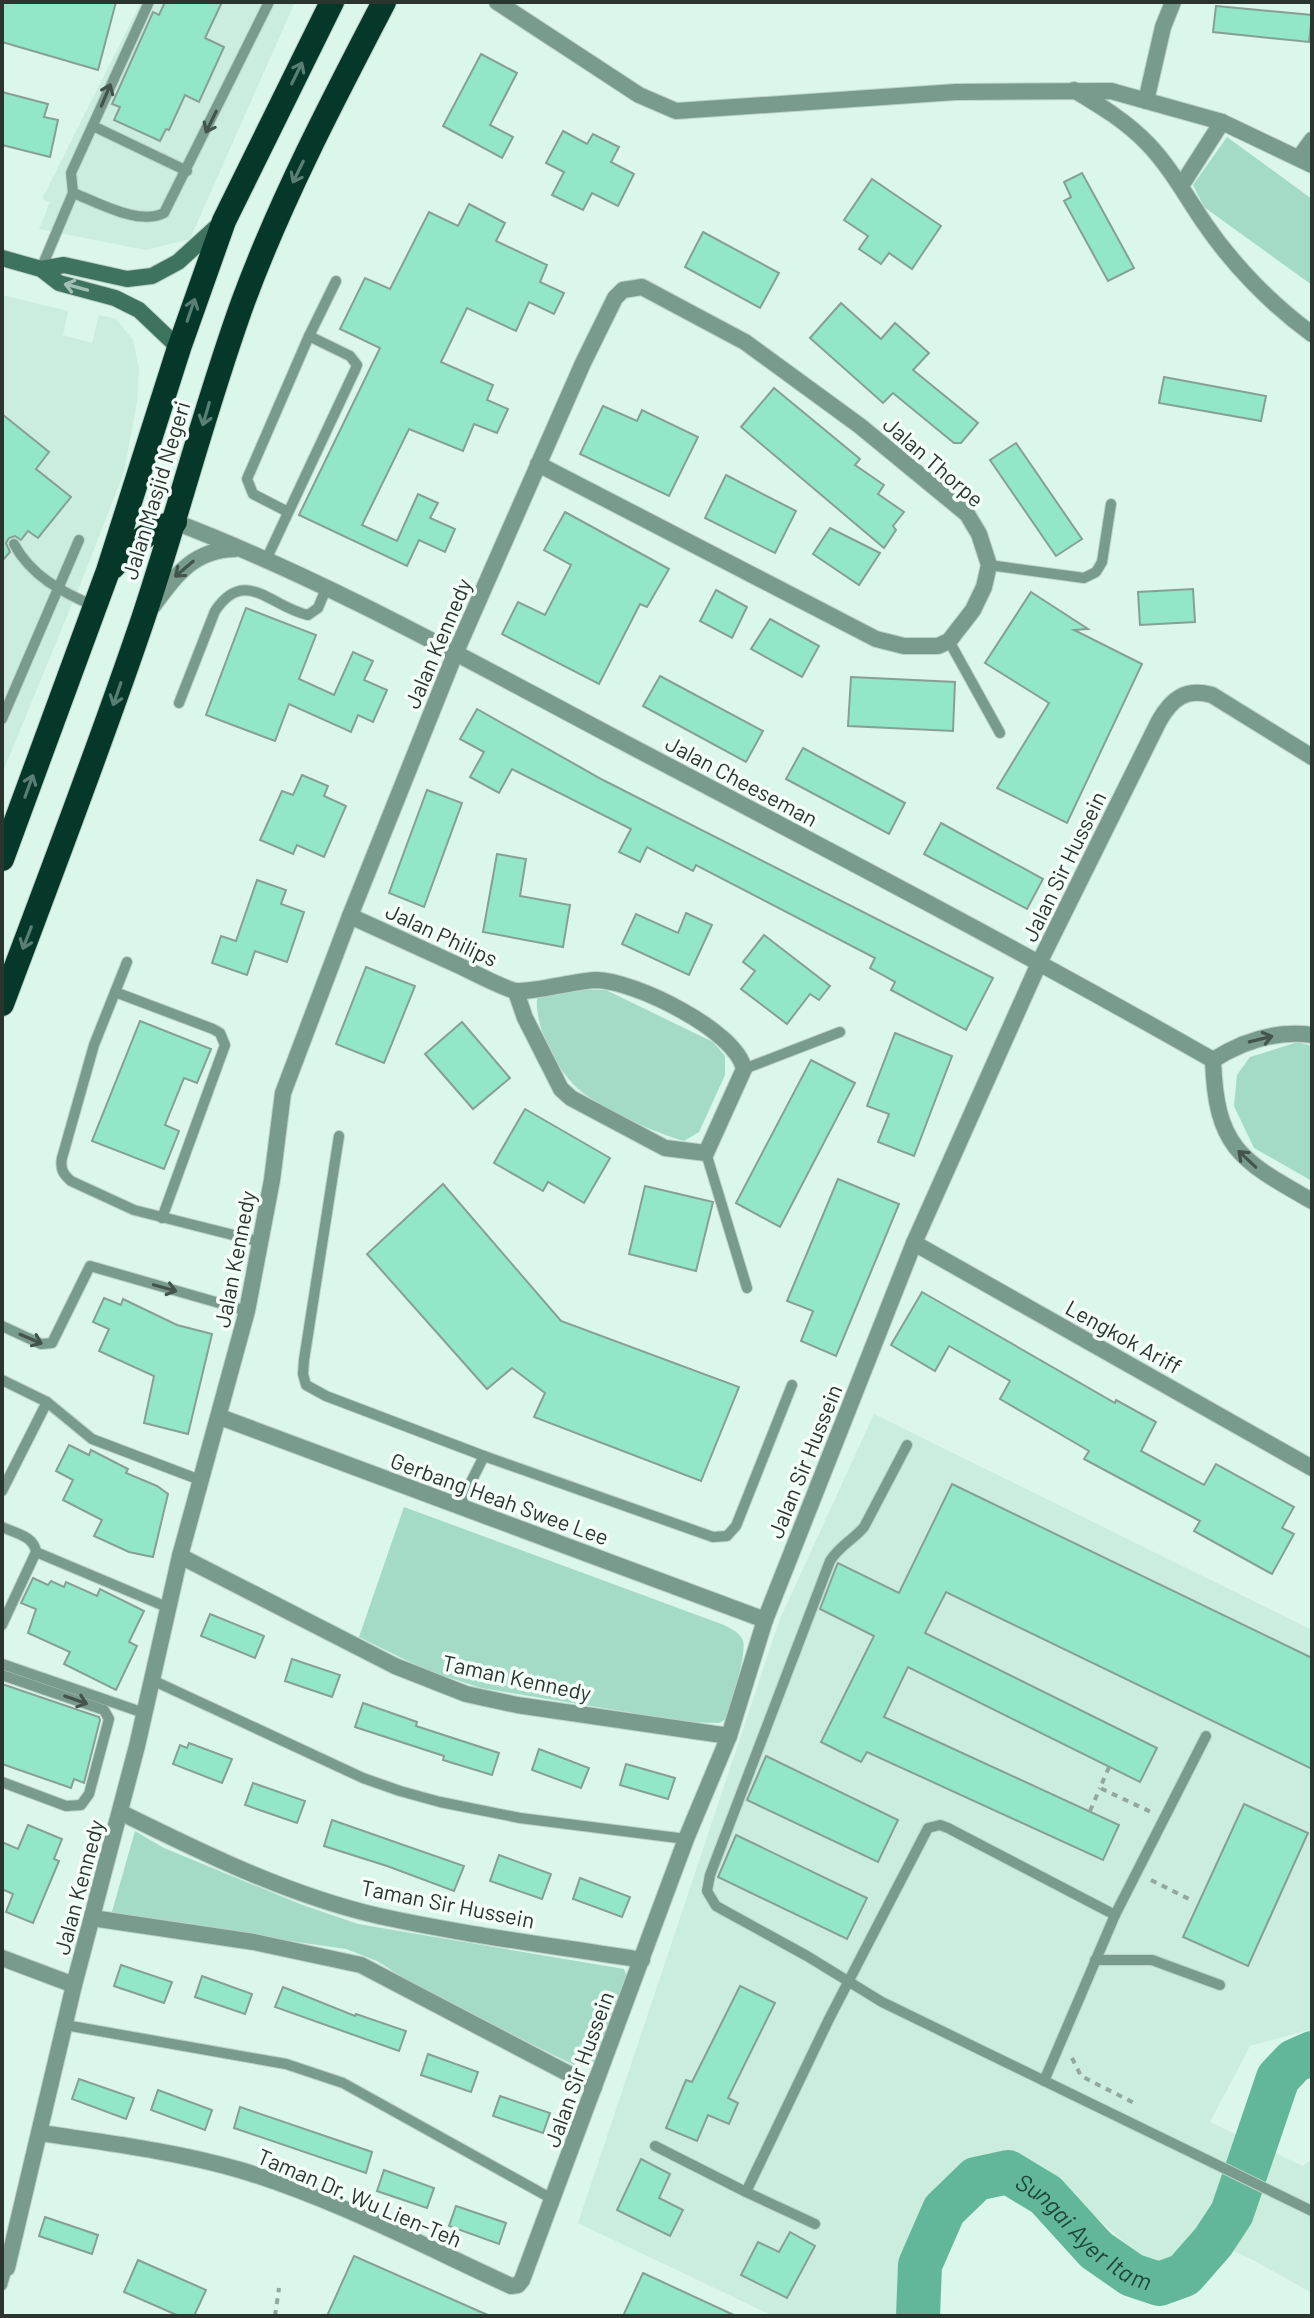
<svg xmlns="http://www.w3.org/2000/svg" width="1314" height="2318" font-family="Barlow,sans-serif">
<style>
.built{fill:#caedde}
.green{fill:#a4dbc6}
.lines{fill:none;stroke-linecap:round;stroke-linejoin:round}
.river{stroke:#62b79a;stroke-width:44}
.building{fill:#91e7c8;stroke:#87a096;stroke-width:2}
.lane-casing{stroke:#bbd3c9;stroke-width:12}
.street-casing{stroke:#bbd3c9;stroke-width:18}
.secondary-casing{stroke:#bbd3c9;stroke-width:18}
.highway-casing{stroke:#bbd3c9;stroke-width:26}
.path{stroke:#92a79e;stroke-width:4;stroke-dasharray:6 6;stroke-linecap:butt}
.lane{stroke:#799b8e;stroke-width:10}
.street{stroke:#799b8e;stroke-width:16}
.secondary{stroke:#3e7360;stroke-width:16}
.highway{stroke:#06382a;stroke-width:24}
.oneway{stroke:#597e73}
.oneway2{stroke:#42544c}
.oneway3{stroke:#a2c0b5}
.labels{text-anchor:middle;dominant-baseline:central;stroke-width:7;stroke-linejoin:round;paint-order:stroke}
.street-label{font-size:22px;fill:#2a3530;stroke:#f4fffa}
.water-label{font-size:24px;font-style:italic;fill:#1f4639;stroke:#f4fffa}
</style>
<rect width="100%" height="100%" fill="#dbf6eb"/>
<g class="built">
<polygon points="141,2 295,2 190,239 146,250 39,229 50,202 42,199"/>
<polygon points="2,295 68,311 63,335 92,343 99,315 116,319 133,340 139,369 137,402 124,472 86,570 2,774"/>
<polygon points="874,1414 1312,1630 1312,2029 1250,2046 1210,2122 1303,2166 1312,2159 1312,2293 1253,2260 1196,2234 1178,2256 1163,2265 1144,2260 1050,2176 1024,2159 975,2159 929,2201 898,2264 900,2316 773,2316 578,2223 780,1619"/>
</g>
<g class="green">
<polygon points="1227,137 1312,199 1312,285 1204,207 1193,185"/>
<path d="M572,989L606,990L713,1042L725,1056V1075L699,1132L684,1141C655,1133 594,1106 573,1084C554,1064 535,1026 537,999L545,993Z"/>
<polygon points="1298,1042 1312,1046 1312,1181 1254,1148 1234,1106 1237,1075 1250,1057"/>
<path d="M404,1507L724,1625C731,1629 741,1633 743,1641C747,1652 731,1707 726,1719L719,1723L688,1722L481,1688L426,1670L359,1637Z"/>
<polygon points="135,1831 164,1848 300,1904 358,1924 624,1969 628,1980 597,2059 590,2065 578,2067 421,1989 377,1961 346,1949 111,1915"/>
</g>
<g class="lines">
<path class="river" id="s1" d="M918,2316L920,2265L944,2210L976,2179L1008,2172L1046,2195L1096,2250L1132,2275L1159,2284L1184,2275L1213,2242L1232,2213L1278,2078L1294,2061L1312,2053"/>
</g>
<g class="building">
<polygon points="2,2 116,2 98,70 2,42"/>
<polygon points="165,2 222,2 205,38 224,47 199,102 185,95 169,130 166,129 160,141 114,120 120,107 112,104 153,12 159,15"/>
<polygon points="1216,6 1312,15 1309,42 1213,32"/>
<polygon points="481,54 517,73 490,125 513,137 502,158 443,126"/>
<polygon points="2,92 48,104 44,117 58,120 50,157 2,145"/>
<polygon points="563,131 587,144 593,134 619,147 611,162 634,174 618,206 592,193 583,210 552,195 564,172 546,163"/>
<polygon points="1082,173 1134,268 1108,281 1064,201 1071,197 1064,182"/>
<polygon points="872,179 941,226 912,269 889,253 881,264 859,249 868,236 844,220"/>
<polygon points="469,204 505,223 496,241 547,265 540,282 564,293 554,314 529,302 516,331 467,308 441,362 493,385 487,400 508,409 497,433 474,424 463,451 409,429 362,525 397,541 418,494 438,503 430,518 455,529 445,552 419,540 407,566 299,515 380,348 340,329 365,278 390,289 429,212 458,226"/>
<polygon points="703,232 779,273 760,308 685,267"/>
<polygon points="841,303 881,339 895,323 929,353 913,370 978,423 961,443 954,443 893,393 883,403 810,338"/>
<polygon points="1164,377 1266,396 1261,421 1159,403"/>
<polygon points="774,388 860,459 855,465 884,485 878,494 904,512 893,526 896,530 884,548 741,427"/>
<polygon points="603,406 637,421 642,410 698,437 669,496 580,454"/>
<polygon points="2,414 49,452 36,469 71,497 38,538 28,531 21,540 15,536 9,538 6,543 10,552 2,561"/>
<polygon points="1016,443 1082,539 1056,556 990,460"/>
<polygon points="726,475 796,511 775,553 705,518"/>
<polygon points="565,512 669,569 647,607 640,604 599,684 502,634 518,602 545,615 571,565 544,550"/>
<polygon points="830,528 880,553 859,585 813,554"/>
<polygon points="1193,589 1195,622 1140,625 1138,592"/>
<polygon points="716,590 747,607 732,638 700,621"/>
<polygon points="1031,592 1088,629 1074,630 1142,664 1067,823 997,788 1049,703 985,663"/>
<polygon points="246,608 316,635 299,679 334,695 353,652 373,661 364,680 387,690 373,722 358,715 351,732 289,704 275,741 206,715"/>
<polygon points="770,619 819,646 802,677 751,649"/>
<polygon points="660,676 763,731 746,762 643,706"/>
<polygon points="851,677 955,682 953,731 848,726"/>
<polygon points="477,709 603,780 993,978 966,1030 891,990 895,982 870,968 875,958 696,865 693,871 647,847 640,862 619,852 631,829 512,769 499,793 470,777 484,752 460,739"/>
<polygon points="803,748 905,803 889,834 786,779"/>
<polygon points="302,775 328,786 324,796 346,806 324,857 297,845 293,854 260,840 282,791 293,795"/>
<polygon points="427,790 462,803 424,907 389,893"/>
<polygon points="941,823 1043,879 1027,909 924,854"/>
<polygon points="497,854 526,859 520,896 570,905 563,947 483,932"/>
<polygon points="257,880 286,890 281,904 304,912 287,962 255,951 247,975 212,963 221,936 236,941"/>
<polygon points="686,913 712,925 689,975 622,944 636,914 678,933"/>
<polygon points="764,935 830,986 819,1000 810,994 787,1024 741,989 755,971 743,962"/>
<polygon points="366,967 415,986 384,1063 336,1044"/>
<polygon points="140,1021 211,1049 197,1083 184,1078 165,1125 179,1131 164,1169 92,1141"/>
<polygon points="462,1022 510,1078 473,1109 425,1054"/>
<polygon points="895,1033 952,1056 914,1156 878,1142 889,1114 867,1106"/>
<polygon points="811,1060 855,1083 780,1227 736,1203"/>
<polygon points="525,1109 610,1158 584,1203 548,1182 543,1191 494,1163"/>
<polygon points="838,1179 899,1204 836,1356 801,1341 813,1311 787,1301"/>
<polygon points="443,1184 561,1321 739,1387 701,1481 534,1417 545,1393 512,1368 487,1389 367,1254"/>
<polygon points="645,1186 713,1202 696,1271 629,1254"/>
<polygon points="922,1292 1115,1403 1116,1400 1156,1422 1141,1451 1204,1485 1216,1464 1294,1507 1282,1528 1294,1534 1272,1574 1194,1531 1200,1521 1084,1459 1089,1451 1000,1399 1010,1381 949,1346 935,1371 891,1345"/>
<polygon points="104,1298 121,1305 123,1299 177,1325 212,1334 188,1434 144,1423 154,1376 99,1351 109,1329 93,1322"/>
<polygon points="69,1445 89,1455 91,1450 128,1469 126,1473 157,1486 168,1494 153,1557 129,1552 94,1536 102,1520 63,1500 73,1480 56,1471"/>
<polygon points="952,1484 1312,1658 1312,1769 946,1592 925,1633 1157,1748 1140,1782 908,1667 884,1717 1119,1825 1103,1860 867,1752 861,1762 821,1742 874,1636 820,1609 837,1565 838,1563 899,1593"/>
<polygon points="33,1578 48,1585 51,1581 64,1587 66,1582 97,1596 100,1589 144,1611 129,1642 137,1646 116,1690 64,1664 70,1652 28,1633 36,1609 21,1603"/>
<polygon points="210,1614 264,1636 255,1658 201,1636"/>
<polygon points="292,1659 340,1675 332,1697 285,1681"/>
<polygon points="2,1684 99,1717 100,1720 84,1783 74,1779 71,1788 2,1764"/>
<polygon points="363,1703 417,1722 416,1726 499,1753 492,1775 443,1760 444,1756 355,1727"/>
<polygon points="189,1743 232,1759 222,1783 173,1764 180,1745 187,1748"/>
<polygon points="539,1749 589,1768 581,1788 532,1770"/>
<polygon points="766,1756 898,1820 878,1862 747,1800"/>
<polygon points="626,1764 675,1778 668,1799 620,1785"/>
<polygon points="253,1783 305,1801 297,1823 245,1805"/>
<polygon points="1244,1804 1308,1833 1248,1966 1183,1937"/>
<polygon points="332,1820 464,1866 454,1891 387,1866 324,1846"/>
<polygon points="28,1825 62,1839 54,1859 59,1861 33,1923 6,1912 13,1894 2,1889 2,1842 18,1849"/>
<polygon points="736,1835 867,1898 847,1939 718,1877"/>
<polygon points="499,1855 551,1874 542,1899 490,1881"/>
<polygon points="580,1878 630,1897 622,1917 573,1899"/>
<polygon points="121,1965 172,1982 164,2003 114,1986"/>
<polygon points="202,1976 252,1994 245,2014 195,1997"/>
<polygon points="740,1986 775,2003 728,2098 738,2103 729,2124 708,2115 697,2141 666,2128 686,2080 692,2082"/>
<polygon points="283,1987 355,2016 356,2014 406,2031 399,2051 275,2007"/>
<polygon points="428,2054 478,2072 471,2092 421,2075"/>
<polygon points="79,2079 134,2098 126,2119 72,2099"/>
<polygon points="158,2090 212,2110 205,2130 151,2110"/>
<polygon points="500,2096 550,2113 543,2133 493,2116"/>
<polygon points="240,2107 372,2152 366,2173 234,2128"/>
<polygon points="641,2159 670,2174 659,2198 683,2210 670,2236 617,2210"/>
<polygon points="384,2170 434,2188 427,2208 377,2191"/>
<polygon points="456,2206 506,2223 499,2244 449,2226"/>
<polygon points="45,2217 98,2235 92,2254 39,2236"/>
<polygon points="790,2232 815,2246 787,2298 741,2275 758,2242 779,2252"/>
<polygon points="354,2256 490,2316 327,2316"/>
<polygon points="138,2260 206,2290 194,2316 179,2316 124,2292"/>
<polygon points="643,2273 736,2316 623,2316"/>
</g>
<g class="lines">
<g class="lane-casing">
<g id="lane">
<polyline points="93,126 187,171"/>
<path d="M73,193C98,202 138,226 164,213L269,2"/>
<polyline points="41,269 73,193 71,173 149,2"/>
<polyline points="288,512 253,494 247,479 309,336"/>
<path d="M14,544C31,576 62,592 94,606"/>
<polyline points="266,560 355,370 357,365 350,356 309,336 336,281"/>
<polyline points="989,565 1084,578 1096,572 1102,562 1111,504"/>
<polyline points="949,641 1000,733"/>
<path d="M179,703L215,611C245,566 271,607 308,615L318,608L326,589"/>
<polyline points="2,719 79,540"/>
<path d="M127,962L94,1045L62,1158C60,1169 63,1174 71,1181L134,1210L261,1242"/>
<polyline points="115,992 213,1029 220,1033 225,1045 162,1218"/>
<polyline points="744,1069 840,1032"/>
<polyline points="339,1136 304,1360 303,1374 306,1385 326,1396 484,1456"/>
<polyline points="706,1153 747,1288"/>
<polyline points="2,1326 41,1344 52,1343 90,1266 247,1311"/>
<polyline points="2,1380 47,1402 92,1439 200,1480"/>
<path d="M907,1445L864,1527C853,1540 839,1546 830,1561L710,1875L707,1891L716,1906L807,1956L882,2002L1312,2211"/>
<polyline points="2,1491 47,1402"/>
<polyline points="459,1506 484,1456 713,1537 727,1536 736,1526 792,1385"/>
<path d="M2,1527C15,1533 34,1536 36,1552L2,1625"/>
<polyline points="36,1552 169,1608"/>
<polyline points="2,1664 144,1713"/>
<polyline points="2,1675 104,1710 109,1719 89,1794 81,1805 66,1806 2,1782"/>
<polyline points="152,1680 363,1778 400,1791 440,1802 520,1818 686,1839"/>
<polyline points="1095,1960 1152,1960 1220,1985"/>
<polyline points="65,2025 286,2064 343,2083 554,2200"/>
<polyline points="1044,2081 1115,1915 1206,1736"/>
<polyline points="655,2146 746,2192 829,2019 928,1828 940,1825 948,1828 1115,1915"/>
<polyline points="746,2192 815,2224"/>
<polyline points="2,2285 7,2268"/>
</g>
</g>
<g class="street-casing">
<g id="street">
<polyline points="497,2 639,95 676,111 956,92 1111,91 1222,122 1312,165"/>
<path d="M1074,90C1101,106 1127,122 1148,144C1171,168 1187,198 1205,224C1233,265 1272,305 1312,334"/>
<polyline points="1146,101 1163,27 1173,2"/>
<polyline points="1299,158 1312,140"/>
<polyline points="1181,186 1222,122"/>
<path d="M175,522C329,581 475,664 621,741C819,845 1018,949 1213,1060"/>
<path d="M153,606C176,575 193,550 235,549"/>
<path d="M350,916C387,933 424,950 462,967C478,975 495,984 512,990C526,995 577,980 597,980C634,981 736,1030 744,1069L706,1153L665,1148L571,1098L561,1089L525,1018L516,992"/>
<path d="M1213,1060C1216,1148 1240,1160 1312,1201"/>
<path d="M1213,1060C1243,1041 1276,1030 1312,1035"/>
<polyline points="914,1243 1312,1468"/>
<polyline points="220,1417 765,1620"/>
<polyline points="180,1556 395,1666 466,1694 517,1705 729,1736"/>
<path d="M120,1812C203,1853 288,1895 379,1916C465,1935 555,1946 642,1960"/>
<polyline points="92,1918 254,1942 361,1965 594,2087"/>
<polyline points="2,1958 74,1985"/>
<path d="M41,2133C107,2143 175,2151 240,2170C333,2198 422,2245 511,2286L518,2285L522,2280L686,1839L729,1736L765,1620L914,1243L1040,961L1159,721C1172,698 1186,688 1212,695L1312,757"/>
<polyline points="7,2268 74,1985 137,1746 180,1556 247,1311 272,1180 283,1093 350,916 455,654 583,363 615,298 623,290 642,287 745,342 860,426 967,514 979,534 989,565 984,587 973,610 949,641 938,646 904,646 876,639 538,464"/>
</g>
</g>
<g class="secondary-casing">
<g id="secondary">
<polyline points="2,258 41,269 59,283 115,298 139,310 179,348"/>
<polyline points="41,269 64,265 127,279 152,276 178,262 222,222"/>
</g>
</g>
<g class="highway-casing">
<g id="highway">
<path d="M113,567C132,546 147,530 175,522"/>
<polyline points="2,859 108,571 179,348 224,221 332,2"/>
<path d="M2,1004C50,876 99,749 143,619C178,514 205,407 243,302C281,199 333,100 384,2"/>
</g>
</g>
<g class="path">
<polyline points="1109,1767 1100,1788 1151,1812"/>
<polyline points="1090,1811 1100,1788"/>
<polyline points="1151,1880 1193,1901"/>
<polyline points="1072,2058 1081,2076 1138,2105"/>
<polyline points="275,2316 279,2288"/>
</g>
<use href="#lane" class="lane"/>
<use href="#street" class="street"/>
<use href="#secondary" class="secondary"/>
<use href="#highway" class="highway"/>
</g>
<defs><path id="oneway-shaft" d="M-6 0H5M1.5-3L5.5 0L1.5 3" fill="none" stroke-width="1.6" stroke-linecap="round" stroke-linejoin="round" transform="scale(2)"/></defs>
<g class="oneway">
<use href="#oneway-shaft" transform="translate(297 73) rotate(-64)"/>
<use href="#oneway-shaft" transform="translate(298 172) rotate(116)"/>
<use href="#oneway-shaft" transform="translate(191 310) rotate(-71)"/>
<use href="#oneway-shaft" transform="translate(206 414) rotate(106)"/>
<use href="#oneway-shaft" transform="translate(117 694) rotate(109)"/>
<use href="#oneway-shaft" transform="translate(29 786) rotate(-70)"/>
<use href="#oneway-shaft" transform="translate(27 938) rotate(111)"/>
</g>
<g class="oneway2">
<use href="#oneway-shaft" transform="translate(106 95) rotate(-67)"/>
<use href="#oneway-shaft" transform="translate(211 122) rotate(116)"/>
<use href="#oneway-shaft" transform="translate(184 569) rotate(140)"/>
<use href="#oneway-shaft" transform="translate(1261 1039) rotate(-14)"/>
<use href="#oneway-shaft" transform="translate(1247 1159) rotate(-137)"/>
<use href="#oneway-shaft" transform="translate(165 1288) rotate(16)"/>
<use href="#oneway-shaft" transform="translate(31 1339) rotate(23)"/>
<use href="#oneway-shaft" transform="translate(76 1700) rotate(19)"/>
</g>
<use class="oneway3" href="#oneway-shaft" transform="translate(76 287) rotate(-165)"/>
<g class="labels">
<g class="street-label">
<text transform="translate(934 461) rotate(41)">Jalan Thorpe</text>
<text transform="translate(155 490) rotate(-73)">Jalan Masjid Negeri</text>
<text transform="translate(437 643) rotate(-67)">Jalan Kennedy</text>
<text transform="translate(742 780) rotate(28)">Jalan Cheeseman</text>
<text transform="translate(1063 866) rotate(-64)">Jalan Sir Hussein</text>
<text transform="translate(442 934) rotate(25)">Jalan Philips</text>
<text transform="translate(234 1259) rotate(-79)">Jalan Kennedy</text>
<text transform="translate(1124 1336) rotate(29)">Lengkok Ariff</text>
<text transform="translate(804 1461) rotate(-68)">Jalan Sir Hussein</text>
<text transform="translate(500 1498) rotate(20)">Gerbang Heah Swee Lee</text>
<text transform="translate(517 1677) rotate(12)">Taman Kennedy</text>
<text transform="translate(78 1887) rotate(-75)">Jalan Kennedy</text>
<text transform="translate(448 1903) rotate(11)">Taman Sir Hussein</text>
<text transform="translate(578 2069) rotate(-70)">Jalan Sir Hussein</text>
<text transform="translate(360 2197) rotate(23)">Taman Dr. Wu Lien-Teh</text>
</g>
<g class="water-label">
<text stroke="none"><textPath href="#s1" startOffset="286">Sungai Ayer Itam</textPath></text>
</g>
</g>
<rect width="1314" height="2318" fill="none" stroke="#2a3530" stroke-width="8"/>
</svg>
